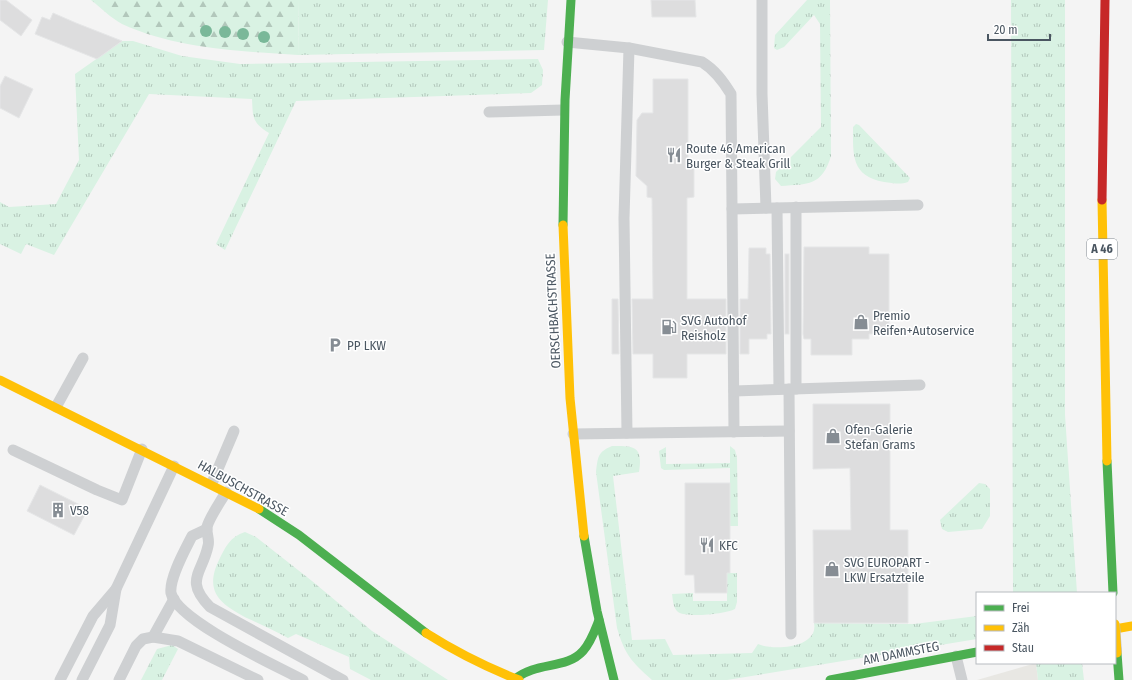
<svg xmlns="http://www.w3.org/2000/svg" width="1132" height="680" font-family="'Fira Sans Condensed',sans-serif">
<style>
.commercial{fill:#e8e7e3}
.grass{fill:url(#grass-tufts)}
.forest{fill:url(#forest-firs)}
.building{fill:#ddddde;stroke:#e5e6e7}
.lines{fill:none;stroke-linecap:round;stroke-linejoin:round}
.lane{stroke:#ced0d2;stroke-width:11}
.fast{stroke:#4caf50;stroke-width:9}
.slow{stroke:#ffc107;stroke-width:9}
.jam{stroke:#c62828;stroke-width:9}
.slow-bridge-casing{stroke:#b9bec3;stroke-width:10;stroke-linecap:butt}
.slow-bridge{stroke:#ffc107;stroke-width:9}
.tree{fill:#7ab899}
.labels{text-anchor:middle;dominant-baseline:central;stroke-width:3;stroke-linejoin:round;paint-order:stroke}
.shield{fill:#fff;stroke:#808990;stroke-width:1}
.shield-label{font-size:12px;font-weight:bold;fill:#4a5661}
.poi-label{font-size:13px;fill:#4a5661;stroke:#fff;text-anchor:start}
.street-label{font-size:13px;fill:#4a5661;stroke:#fff}
</style>
<defs>
<pattern id="grass-tufts" width="24" height="20" patternUnits="userSpaceOnUse"><rect width="24" height="20" fill="#d9f2e3"/><path d="M3 7l-1-3M5 7V3M7 7l1-3M15 17l-1-3M17 17v-4M19 17l1-3" fill="none" stroke="#b2c7bb"/></pattern>
<pattern id="forest-firs" width="22" height="20" patternUnits="userSpaceOnUse"><rect width="22" height="20" fill="#d9f2e3"/><path d="M5 1l3.5 6h-7zM16 11l3.5 6h-7z" fill="#b2c7bb"/></pattern>
</defs>
<rect width="100%" height="100%" fill="#f4f4f4"/>
<polygon class="commercial" points="1036,663 1038,680 977,680"/>
<g class="grass">
<polygon points="299,0 548,0 544,50 298,55"/>
<path d="M807,0H830L831,156C822,186 808,184 781,186L775,179L776,172L821,127L820,24L814,15L784,47L777,50L774,48L775,35Z"/>
<polygon points="1011,0 1065,0 1065,415 1077,593 1013,593"/>
<path d="M122,41H133L182,56L240,64L538,59L543,70L542,85L531,93L296,101L225,250L216,244L269,133C252,122 253,118 252,99L149,94L54,255L26,244L21,254L0,244V202L9,207L56,204L79,160L75,74Z"/>
<path d="M856,124L859,125L910,178L908,182C900,185 893,183 884,182C851,176 853,155 853,127Z"/>
<path d="M612,446C635,446 643,446 639,472L613,476L632,640L665,639L673,655L752,653L758,644C773,651 819,648 814,623L914,624L977,616V639L727,680H652C631,661 625,655 617,628L596,472C598,458 597,452 612,446Z"/>
<polygon points="730,446 735,450 737,458 738,526 730,526 730,468 664,470 661,468 659,451 666,447 666,464 730,463"/>
<polygon points="979,483 985,484 990,489 990,516 982,529 948,532 942,529 940,520"/>
<path d="M245,532L256,537L312,581L372,631L448,680H371L350,669L349,657L296,634L288,638C275,631 262,625 249,619C222,605 203,593 219,560C226,546 230,537 245,532Z"/>
<path d="M727,573H737V602L735,609C726,614 687,618 678,612C673,608 673,600 672,594L693,593V601H727Z"/>
<polygon points="172,645 178,649 162,680 141,680 157,649"/>
<polygon points="1036,663 1082,663 1084,680 1038,680"/>
</g>
<path class="forest" d="M91,0H299L298,55C239,51 177,49 122,24C111,18 101,8 91,0Z"/>
<g class="building">
<polygon points="0,0 6,0 32,20 21,36 0,20"/>
<polygon points="651,0 695,0 696,17 652,17"/>
<polygon points="53,13 76,23 122,41 97,59 35,34 42,17 50,20"/>
<polygon points="5,76 33,89 19,118 0,108 0,86"/>
<polygon points="653,79 688,79 688,163 694,163 694,197 687,198 687,299 726,299 726,354 687,354 687,378 653,378 653,354 633,354 632,299 653,299 652,198 647,197 647,186 636,176 637,120 642,113 653,113"/>
<polygon points="804,247 869,247 869,254 889,254 889,334 869,334 869,339 852,339 852,355 811,355 811,339 804,339 803,334"/>
<polygon points="749,248 766,248 766,254 770,254 771,334 767,334 767,339 749,339 749,354 740,354 740,299 748,299"/>
<rect x="785" y="254" width="4" height="80"/>
<polygon points="612,299 618,299 619,354 612,354"/>
<polygon points="813,404 890,404 890,530 908,530 908,623 814,623 813,530 851,530 850,468 813,469"/>
<polygon points="685,483 730,483 730,573 727,573 727,593 695,593 694,575 685,575"/>
<polygon points="40,485 88,509 74,535 27,511"/>
</g>
<g class="lines">
<g class="lane">
<polyline points="762,0 762,94 766,208"/>
<path d="M567,42L629,48L702,62C715,70 723,81 731,94L734,432"/>
<polyline points="489,112 563,110"/>
<polyline points="796,207 796,389"/>
<polyline points="777,208 779,389"/>
<polyline points="732,209 918,205"/>
<polyline points="789,389 791,634"/>
<polyline points="734,391 920,385"/>
<polyline points="56,407 83,358"/>
<polyline points="627,433 624,218 629,48"/>
<polyline points="573,434 789,431"/>
<polyline points="13,450 97,490 122,500 142,449"/>
<polyline points="212,483 234,431"/>
<path d="M226,492C221,501 209,518 207,527C206,533 210,540 208,546C202,574 184,580 210,607L343,680"/>
<path d="M207,529L192,536C185,550 169,578 171,593C177,621 277,666 303,680"/>
<polyline points="153,637 174,599"/>
<polyline points="956,656 962,680"/>
<polyline points="60,680 93,616 116,589"/>
<polyline points="82,680 110,625 116,589 174,466"/>
<polyline points="119,680 136,646 143,639 153,637 178,641 258,680"/>
</g>
<g class="fast">
<polyline points="563,225 565,100 571,0"/>
<polyline points="1107,461 1113,593"/>
<polyline points="259,509 299,535 426,633"/>
<polyline points="584,536 597,611 614,680"/>
<polyline points="1117,653 1119,680"/>
<path d="M515,679C537,661 566,670 583,651C591,642 595,630 599,620"/>
<polyline points="830,680 977,652"/>
</g>
<g class="slow">
<polyline points="1102,200 1107,461"/>
<polyline points="563,225 570,398 584,536"/>
<polyline points="0,380 259,509"/>
<polyline points="1115,629 1132,626"/>
<path d="M426,633C456,652 486,667 519,680"/>
</g>
<polyline class="jam" points="1102,200 1105,0"/>
<g class="slow-bridge-casing">
<polyline id="slow-bridge" points="1115,624 1117,653"/>
</g>
<use href="#slow-bridge" class="slow-bridge"/>
</g>
<g class="tree">
<circle cx="206" cy="31" r="6"/>
<circle cx="225" cy="32" r="6"/>
<circle cx="243" cy="34" r="6"/>
<circle cx="264" cy="37" r="6"/>
</g>
<defs>
<g id="restaurant-bare" transform="scale(1.2)"><path d="M-5-6h1v4h1v-4h1v4h1v-4h1v5L-1.5 .5V6h-2V.5L-5-1ZM5-6V6H3V1.5H1.5Q1.5-4 5-6Z" fill="#868d94" stroke="#fff" stroke-width="2.5" paint-order="stroke"/></g>
<g id="shop-bare" transform="scale(1.2)"><path d="M-5-2.5h2.3a2.7 3.5 0 0 1 5.4 0H5L5.5 6h-11ZM-1.5-2.5h3a1.5 2.3 0 0 0-3 0Z" fill="#868d94" stroke="#fff" stroke-width="2.5" paint-order="stroke"/></g>
<g id="fuel-bare" transform="scale(1.2)"><path d="M-5.5-6h7V0h2V4h1.3V-2.5L3-4.5l.8-.8L6-3V5H2.5V1h-1V6h-7ZM-4.2-4.7v3.2H.2V-4.7Z" fill="#868d94" stroke="#fff" stroke-width="2.5" paint-order="stroke"/></g>
<g id="parking-bare" transform="scale(1.2)"><path d="M-3.5-5.5H1a3.5 3.5 0 0 1 0 7H-1V5.5H-3.5ZM-1-3.4V-.6H.8a1.4 1.4 0 0 0 0-2.8Z" fill="#868d94" stroke="#fff" stroke-width="2.5" paint-order="stroke"/></g>
<g id="building-bare" transform="scale(1.2)"><path d="M-4-6H4V6H1V3H-1V6H-4ZM-2.5-4.3h1.7v1.8h-1.7ZM.8-4.3h1.7v1.8H.8ZM-2.5-1h1.7V.8h-1.7ZM.8-1h1.7V.8H.8Z" fill="#868d94" stroke="#fff" stroke-width="2.5" paint-order="stroke"/></g>
</defs>
<g fill-rule="evenodd">
<use href="#restaurant-bare" x="674" y="155"/>
<use href="#shop-bare" x="861" y="322"/>
<use href="#fuel-bare" x="669" y="327"/>
<use href="#parking-bare" x="335" y="345"/>
<use href="#shop-bare" x="833" y="436"/>
<use href="#building-bare" x="58" y="510"/>
<use href="#restaurant-bare" x="707" y="545"/>
<use href="#shop-bare" x="832" y="569"/>
</g>
<g class="labels">
<rect class="shield" x="1087" y="239" width="30" height="20" rx="3"/>
<g class="shield-label">
<text x="1102" y="249">A 46</text>
</g>
<g class="poi-label">
<text x="686" y="148">Route 46 American<tspan x="686" dy="15">Burger &amp; Steak Grill</tspan></text>
<text x="873" y="315">Premio<tspan x="873" dy="15">Reifen+Autoservice</tspan></text>
<text x="681" y="320">SVG Autohof<tspan x="681" dy="15">Reisholz</tspan></text>
<text x="347" y="345">PP LKW</text>
<text x="845" y="429">Ofen-Galerie<tspan x="845" dy="15">Stefan Grams</tspan></text>
<text x="70" y="510">V58</text>
<text x="719" y="545">KFC</text>
<text x="844" y="562">SVG EUROPART -<tspan x="844" dy="15">LKW Ersatzteile</tspan></text>
</g>
<g class="street-label">
<text transform="translate(553 311) rotate(-93)">OERSCHBACHSTRASSE</text>
<text transform="translate(243 488) rotate(29)">HALBUSCHSTRASSE</text>
<text transform="translate(901 653) rotate(-11)">AM DAMMSTEG</text>
</g>
</g>
<rect x="976" y="592" width="140" height="72" fill="#ffffff" stroke="#b7bbc0"/>
<rect x="984" y="605" width="20" height="6" fill="#4caf50" stroke="#b7bbc0"/>
<text x="1012" y="612" font-size="12" fill="#4a5661">Frei</text>
<rect x="984" y="625" width="20" height="6" fill="#ffc107" stroke="#b7bbc0"/>
<text x="1012" y="632" font-size="12" fill="#4a5661">Zäh</text>
<rect x="984" y="645" width="20" height="6" fill="#c62828" stroke="#b7bbc0"/>
<text x="1012" y="652" font-size="12" fill="#4a5661">Stau</text>
<path d="M988 34v6h62v-6" fill="none" stroke="#4a5661" stroke-width="2"/>
<text x="994" y="34" font-size="12" fill="#4a5661" stroke="#ffffff" stroke-width="3" paint-order="stroke">20 m</text>
</svg>
